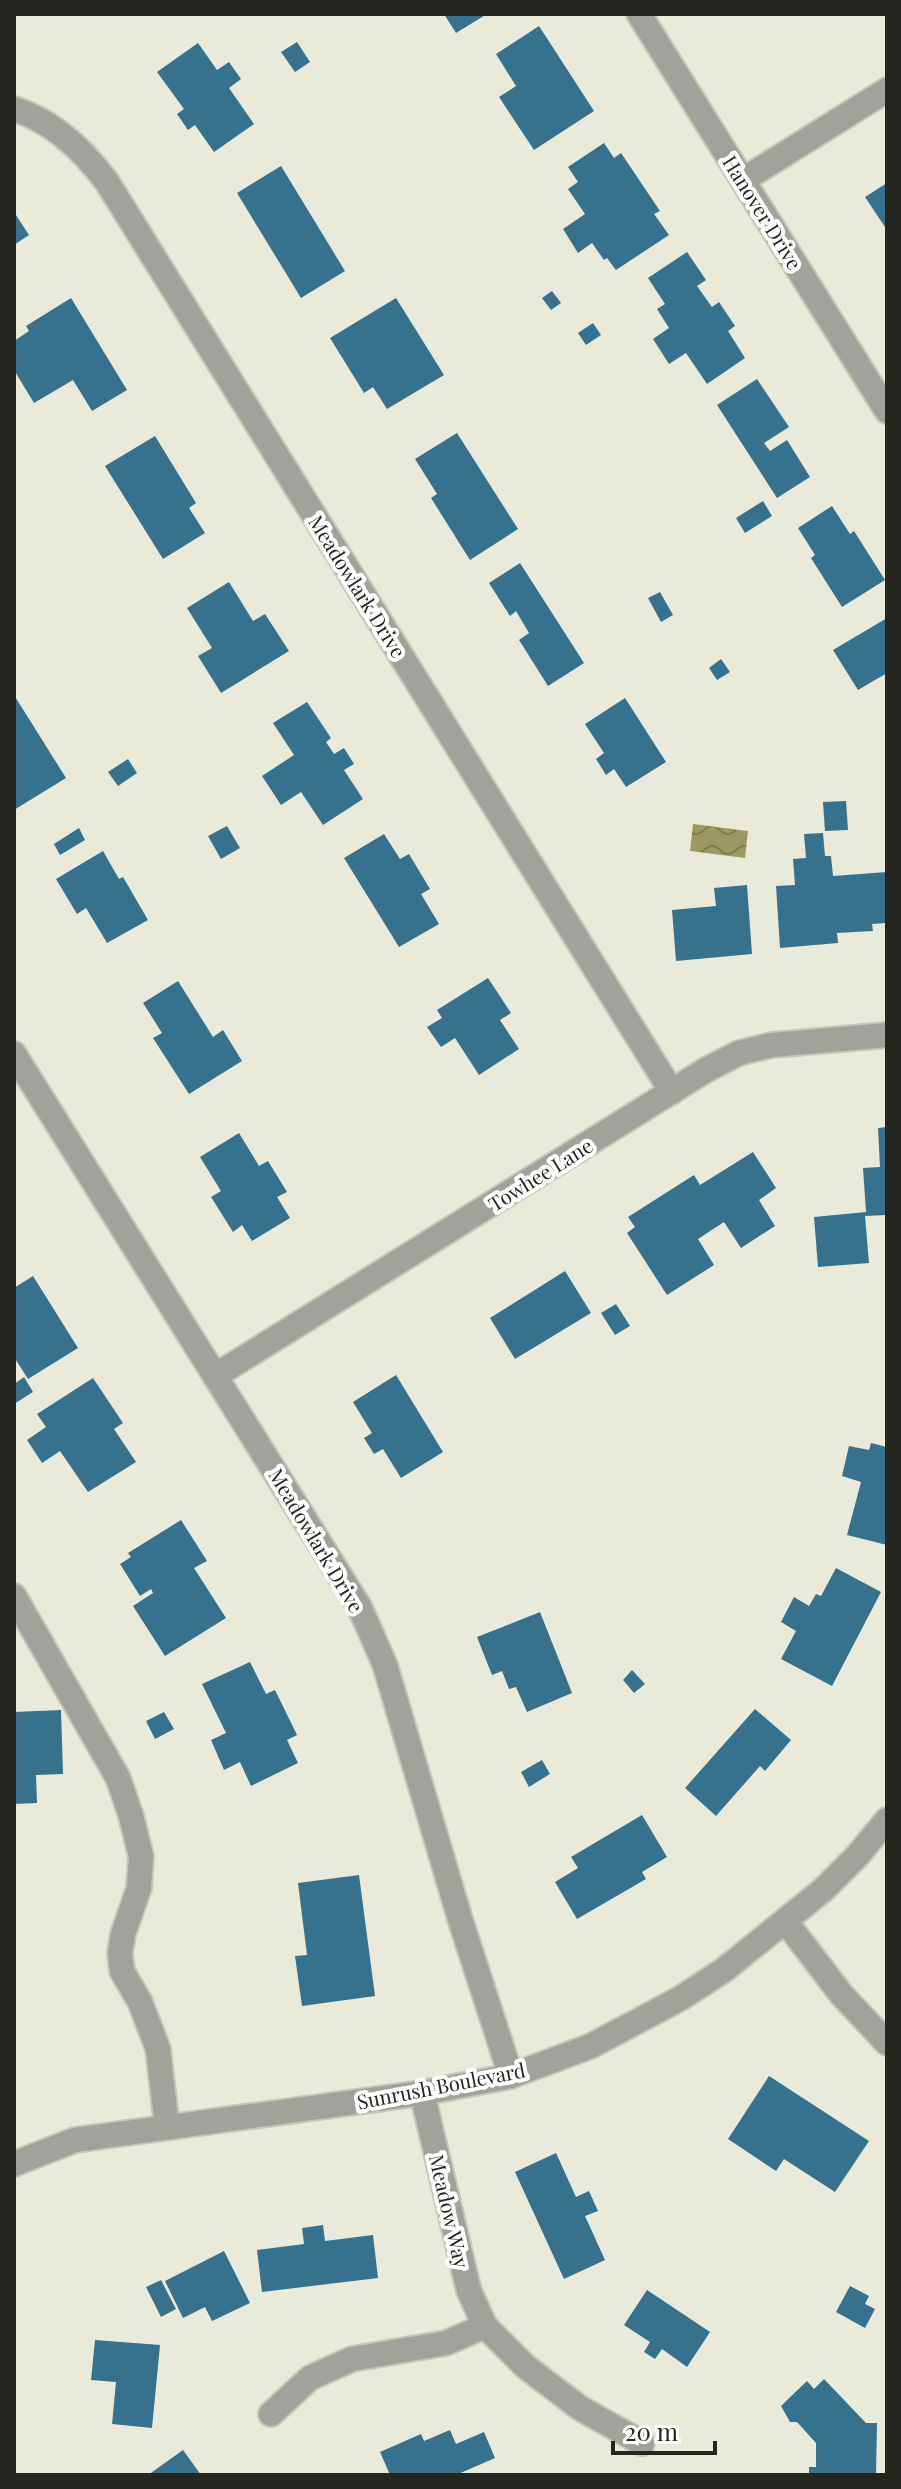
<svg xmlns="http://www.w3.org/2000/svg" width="901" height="2489" font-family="'Playfair Display',serif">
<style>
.water{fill:url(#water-waves)}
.building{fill:#36728e}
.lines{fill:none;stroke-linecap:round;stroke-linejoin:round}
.minor-casing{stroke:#c7c7b9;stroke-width:28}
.minor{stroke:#a2a19b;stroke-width:24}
.labels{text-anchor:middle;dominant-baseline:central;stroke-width:8;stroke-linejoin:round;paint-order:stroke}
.street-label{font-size:20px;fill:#262620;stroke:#fff}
</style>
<defs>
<pattern id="water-waves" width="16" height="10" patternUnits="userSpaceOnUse" patternTransform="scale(2)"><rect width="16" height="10" fill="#9c9a61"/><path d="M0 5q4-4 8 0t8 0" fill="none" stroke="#7f7d50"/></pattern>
</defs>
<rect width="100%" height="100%" fill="#eaeada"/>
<polygon class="water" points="693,824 748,831 745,858 690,851"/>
<g class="building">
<polygon points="444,14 487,14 456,33"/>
<polygon points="539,26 594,111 534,150 499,97 516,86 496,54"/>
<polygon points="297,42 310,62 295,72 281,52"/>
<polygon points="198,43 217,70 229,62 241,79 229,88 254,124 214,152 195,125 188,130 177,114 184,109 157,72"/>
<polygon points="604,143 614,158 621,153 660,211 654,214 669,235 616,270 607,258 604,260 592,243 578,253 563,229 585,214 568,189 578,182 568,167"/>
<polygon points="281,166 345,271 301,298 237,193"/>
<polygon points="887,183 887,230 865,197"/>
<polygon points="14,212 29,235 14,245"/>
<polygon points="687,252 706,280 697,286 712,307 719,302 735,326 728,331 745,358 707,384 686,353 669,364 653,339 669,328 657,309 665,304 648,278"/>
<polygon points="552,291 561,303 551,310 542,298"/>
<polygon points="71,298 127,390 92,411 73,380 34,403 14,370 14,341 29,331 26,326"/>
<polygon points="396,298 444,375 387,409 373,387 364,393 330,338"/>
<polygon points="593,323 601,335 586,345 578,333"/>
<polygon points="757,379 789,427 764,443 770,451 787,440 810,477 777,498 717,405"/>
<polygon points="457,433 518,529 470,560 431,498 437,494 415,459"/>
<polygon points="155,436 196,503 189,508 205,533 163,559 105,466"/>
<polygon points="763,501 772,516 745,533 736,518"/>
<polygon points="832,506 850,534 854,531 885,580 842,607 811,558 815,555 798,528"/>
<polygon points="520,563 584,663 548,686 519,640 529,633 516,611 510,616 489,583"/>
<polygon points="229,582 253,621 265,614 289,651 221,693 198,656 212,648 187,608"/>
<polygon points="660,592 673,615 661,622 648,598"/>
<polygon points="887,618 887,673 858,690 833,650"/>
<polygon points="721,659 730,672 717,680 709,668"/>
<polygon points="14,695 66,778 14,810"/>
<polygon points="625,698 666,762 626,787 614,769 606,775 596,759 604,753 585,724"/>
<polygon points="307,702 331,738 326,742 334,754 344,748 354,764 344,770 363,799 323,825 301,792 281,805 262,776 294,755 273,723"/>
<polygon points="128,759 137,773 118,786 108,772"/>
<polygon points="846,801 848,830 825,831 823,802"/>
<polygon points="227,826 240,848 221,859 208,836"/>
<polygon points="79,828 85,840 60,855 54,844"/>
<polygon points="823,833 825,856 831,856 833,876 887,872 887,923 872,924 873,931 837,933 838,943 780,948 776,886 795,885 793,859 806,858 804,834"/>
<polygon points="384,834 400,859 409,854 430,889 421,894 439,924 399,947 344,858"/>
<polygon points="103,851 119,879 123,877 148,920 107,943 86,908 77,914 56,879"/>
<polygon points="747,885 752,954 676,961 672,910 716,906 714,888"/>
<polygon points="488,978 511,1013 500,1020 519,1049 479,1075 455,1038 441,1047 427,1027 442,1018 437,1010"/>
<polygon points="178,981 213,1037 223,1030 242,1061 189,1094 153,1038 162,1033 143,1003"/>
<polygon points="887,1127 887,1215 865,1216 869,1263 818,1267 814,1217 866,1212 863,1168 880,1167 878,1128"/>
<polygon points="239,1133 259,1166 268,1161 287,1192 277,1197 290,1218 252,1241 242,1225 233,1232 211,1197 221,1191 200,1157"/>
<polygon points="753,1152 776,1188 759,1200 775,1226 741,1248 724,1222 698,1239 714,1265 667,1295 627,1233 635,1227 628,1217 694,1175 700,1185"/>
<polygon points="565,1271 591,1313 515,1359 490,1318"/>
<polygon points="33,1276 78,1348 28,1379 14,1357 14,1288"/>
<polygon points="616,1304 630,1326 615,1335 601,1313"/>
<polygon points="396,1375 443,1452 401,1478 383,1449 374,1454 364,1438 372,1433 353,1402"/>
<polygon points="24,1377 33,1392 14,1404 14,1384"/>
<polygon points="93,1378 123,1423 114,1429 136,1462 88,1492 60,1451 42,1463 27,1440 46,1427 37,1414"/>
<polygon points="871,1443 887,1447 887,1545 847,1535 861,1482 842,1476 849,1446 869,1450"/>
<polygon points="181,1520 207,1561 194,1568 226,1618 165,1656 133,1606 153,1593 151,1589 140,1596 120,1564 131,1557 128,1553"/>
<polygon points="836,1568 881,1592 832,1686 781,1659 796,1631 781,1622 794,1597 809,1606 816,1594 821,1596"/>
<polygon points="540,1612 572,1693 527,1712 516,1687 509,1689 502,1671 492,1675 477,1637"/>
<polygon points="250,1662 266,1694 275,1690 297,1735 287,1740 298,1763 251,1786 240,1762 224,1770 211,1740 226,1733 202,1684"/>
<polygon points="632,1670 645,1684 634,1693 623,1680"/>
<polygon points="755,1709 791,1740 765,1771 760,1766 716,1816 685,1788"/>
<polygon points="61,1710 63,1774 36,1775 37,1803 14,1804 14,1712"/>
<polygon points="164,1712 174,1729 155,1739 146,1721"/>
<polygon points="542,1760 550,1774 529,1787 521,1772"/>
<polygon points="642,1815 667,1857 642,1872 646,1879 577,1919 555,1882 578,1868 571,1857"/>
<polygon points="359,1875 375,1996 302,2006 295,1956 307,1955 298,1883"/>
<polygon points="769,2076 869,2141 835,2192 784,2159 776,2171 728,2139"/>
<polygon points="556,2153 576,2197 589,2191 598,2211 585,2216 605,2260 564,2279 515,2172"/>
<polygon points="323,2225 325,2241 373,2235 378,2278 262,2292 257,2250 304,2244 302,2228"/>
<polygon points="224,2251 250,2303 212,2321 205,2307 183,2318 165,2281"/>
<polygon points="161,2280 176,2309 161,2317 146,2287"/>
<polygon points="850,2286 869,2296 865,2304 875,2309 865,2328 836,2312"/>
<polygon points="647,2290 710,2332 687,2367 662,2349 655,2359 644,2352 650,2342 624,2325"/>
<polygon points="95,2340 160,2345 152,2428 112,2424 116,2382 91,2380"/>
<polygon points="824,2379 866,2423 877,2423 876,2475 809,2475 809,2467 816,2467 816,2443 797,2422 790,2422 781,2406 807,2381 814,2389"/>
<polygon points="450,2430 456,2444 484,2432 495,2458 456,2475 390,2475 380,2452 421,2434 424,2441"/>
<polygon points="183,2450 201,2475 148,2475"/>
</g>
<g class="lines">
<g class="minor-casing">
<g id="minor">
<polyline points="639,14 887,411"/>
<path d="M14,109C53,121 83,150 107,182L672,1092"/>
<polyline points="743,180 887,90"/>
<polyline points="14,1054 360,1608 385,1665 460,1919 511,2076"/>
<polyline points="215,1376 706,1070 739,1053 772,1045 887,1035"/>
<polyline points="14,1596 118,1778 131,1816 141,1856 139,1888 123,1934 120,1953 122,1971 140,2002 158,2049 167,2127"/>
<polyline points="786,1922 841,1994 887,2043"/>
<polyline points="422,2093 469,2291 485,2326 526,2367 580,2408 642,2443"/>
<polyline points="14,2164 75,2140 422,2093 511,2076 591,2046 681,1998 724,1970 823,1890 858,1855 887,1820"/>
<polyline points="271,2414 310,2378 352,2359 446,2343 485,2326"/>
</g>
</g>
<use href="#minor" class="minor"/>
</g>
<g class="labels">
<g class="street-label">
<text transform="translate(763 212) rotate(58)">Hanover Drive</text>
<text transform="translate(358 586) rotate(58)">Meadowlark Drive</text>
<text transform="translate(540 1174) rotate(-32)">Towhee Lane</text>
<text transform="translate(317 1540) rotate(59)">Meadowlark Drive</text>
<text transform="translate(441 2085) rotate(-11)">Sunrush Boulevard</text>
<text transform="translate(450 2211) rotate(77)">Meadow Way</text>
</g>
</g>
<rect width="901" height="2489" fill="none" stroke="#262620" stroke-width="32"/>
<path d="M613 2441v12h102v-12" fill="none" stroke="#262620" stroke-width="4"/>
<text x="625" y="2441" font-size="24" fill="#262620" stroke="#ffffff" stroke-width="6" paint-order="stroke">20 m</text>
</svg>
